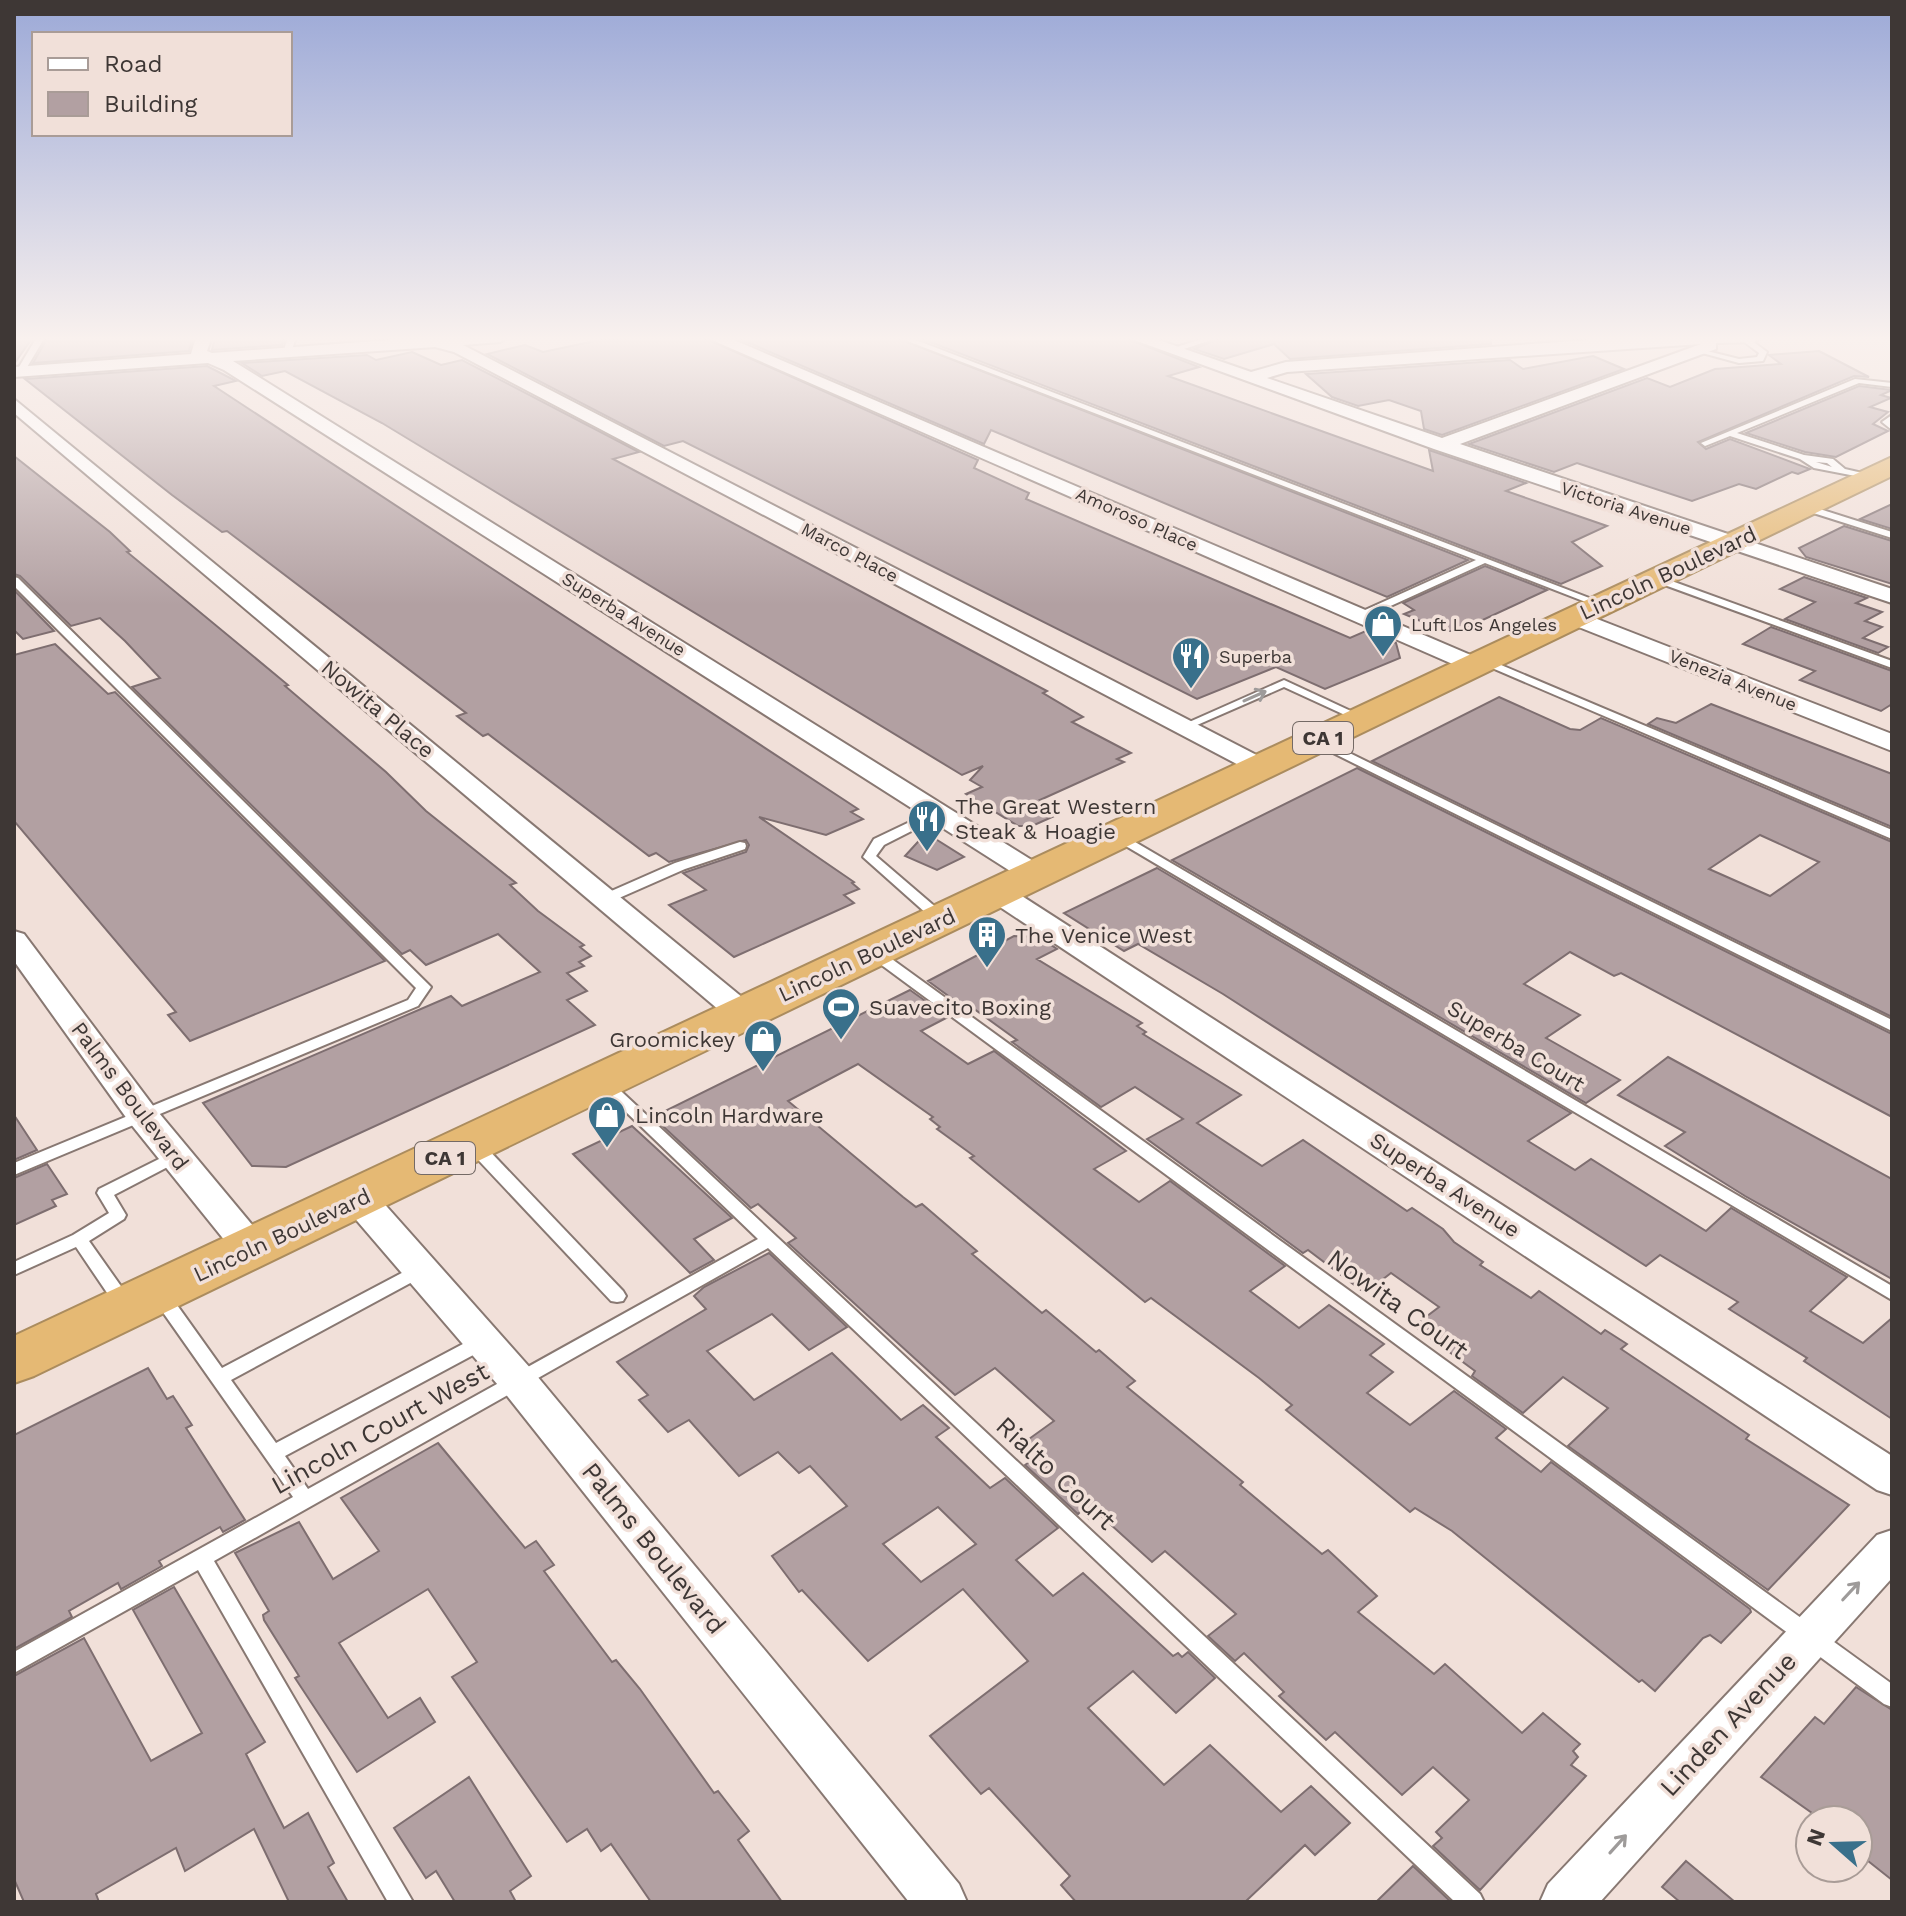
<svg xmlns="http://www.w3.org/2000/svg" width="1906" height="1916" font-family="'Work Sans',sans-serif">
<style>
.building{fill:#b2a0a2;stroke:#7e6e70;stroke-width:2;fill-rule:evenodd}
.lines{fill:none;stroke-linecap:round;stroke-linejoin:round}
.lane-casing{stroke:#887872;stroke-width:4}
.street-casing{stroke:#887872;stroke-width:4}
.highway-casing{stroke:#ab8c5e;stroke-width:4}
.lane{fill:#fff;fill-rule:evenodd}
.street{fill:#fff;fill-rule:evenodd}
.highway{fill:#e5b974;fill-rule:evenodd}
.oneway{stroke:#9e9b9a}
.labels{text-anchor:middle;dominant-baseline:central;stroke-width:7;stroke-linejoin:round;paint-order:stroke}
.far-street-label{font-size:18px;fill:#3e3735;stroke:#f1e0d9}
.far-poi-label{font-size:18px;fill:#3e3735;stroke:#f1e0d9;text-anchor:start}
.shield{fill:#f1e0d9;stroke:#746a66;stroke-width:2}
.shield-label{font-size:20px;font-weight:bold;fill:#3e3735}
.street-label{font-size:22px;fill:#3e3735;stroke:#f1e0d9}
.poi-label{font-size:22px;fill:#3e3735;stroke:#f1e0d9;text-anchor:start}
.near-street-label{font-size:26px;fill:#3e3735;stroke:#f1e0d9}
</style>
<rect width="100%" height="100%" fill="#f1e0d9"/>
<g class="building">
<polygon points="14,337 33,337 14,364"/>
<polygon points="48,337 193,337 189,351 33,363"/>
<polygon points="215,337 285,337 282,345 212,350"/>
<polygon points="702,337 978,460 974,468 1029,493 1026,499 1350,638 1368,630 1396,643 1400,658 1325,689 1276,667 1197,699 683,441 664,446 487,354 525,345 543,352 604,339"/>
<polygon points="735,337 894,337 1468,560 1387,597 991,430 984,444"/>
<polygon points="917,337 1123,337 1199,367 1168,376 1433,471 1429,450 1526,483 1506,491 1607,526 1572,542 1602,566 1561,584"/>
<polygon points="1223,337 1491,337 1491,344 1290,359 1274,344 1224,359 1194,349"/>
<polygon points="1819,351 1869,377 1854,376 1698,442 1706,449 1730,439 1810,469 1798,474 1792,472 1756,489 1739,484 1692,501 1577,463 1554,472 1469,444 1647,378 1670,387 1715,369 1781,364 1769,355"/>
<polygon points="412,352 441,365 462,360 639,452 613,459 1047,691 1043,693 1083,717 1072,722 1131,753 1117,759 1124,762 1040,800 1061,813 1032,826 1018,826 966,794 982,787 970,780 983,766 962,775 382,423 285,371 262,376 242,363 367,355 376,360"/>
<polygon points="1593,356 1624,369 1442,435 1424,429 1421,411 1389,400 1358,406 1332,397 1306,374 1510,360 1523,369"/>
<polygon points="207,366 236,381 214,386 858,809 851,812 863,819 826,835 759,817 854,882 852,883 859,889 844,895 854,903 734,957 669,905 706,890 683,873 746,852 749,845 746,840 669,862 656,853 649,856 488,734 483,736 457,716 466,713 227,531 222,532 172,495 25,379"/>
<polygon points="1859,386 1892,390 1881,395 1891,398 1870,407 1888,412 1873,424 1888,431 1836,457 1805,452 1746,433"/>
<polygon points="14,456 110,532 130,551 127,552 288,685 285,686 386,772 426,811 516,883 510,885 538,911 584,945 580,947 591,956 579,962 584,966 567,973 587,991 567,1000 595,1025 286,1167 252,1166 203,1103 451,996 462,1006 540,972 498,934 426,965 410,950 402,954 132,687 160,678 125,641 100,618 71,626 20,576 14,574"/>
<polygon points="1892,504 1892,529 1860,519"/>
<polygon points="1844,526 1892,541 1892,584 1806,557 1799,548"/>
<polygon points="1485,566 1547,590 1459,631 1444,631 1404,614 1414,610 1403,603"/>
<polygon points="1804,577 1867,598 1856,603 1882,612 1865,621 1882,627 1863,638 1888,647 1878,653 1785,619 1815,602 1780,589"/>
<polygon points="14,590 54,631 23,639 14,630"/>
<polygon points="1771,627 1892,671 1892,704 1881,711 1800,680 1815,671 1743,644"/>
<polygon points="55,644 108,694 115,692 385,961 190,1041 168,1015 176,1012 14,821 14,655"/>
<path d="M1499,697L1570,729L1580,730L1601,718L1892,842V1017L1372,761ZM1760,835L1819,862L1770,896L1709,869Z"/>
<polygon points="1711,704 1892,774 1892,827 1648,724 1657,718 1676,723"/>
<polygon points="1357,768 1892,1034 1892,1117 1621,973 1614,976 1570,952 1524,984 1580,1015 1546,1038 1620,1080 1586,1103 1172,860"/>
<polygon points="926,833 964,857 937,870 905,856"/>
<polygon points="1157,868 1571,1113 1528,1141 1575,1170 1591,1159 1706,1231 1731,1208 1847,1277 1810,1311 1863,1343 1892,1318 1892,1419 1804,1361 1807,1358 1729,1309 1738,1302 1660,1255 1646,1266 1223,994 1138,944 1124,951 1064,913"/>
<polygon points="1014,936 1039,937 1057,949 1037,959 1142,1023 1137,1026 1146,1032 1143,1034 1241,1095 1197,1123 1262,1166 1303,1140 1407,1211 1412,1208 1443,1229 1454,1242 1483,1262 1480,1265 1531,1298 1539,1291 1601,1334 1605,1330 1627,1344 1621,1349 1749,1435 1746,1439 1849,1505 1768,1590 1568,1446 1608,1408 1563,1377 1523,1413 1472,1376 1475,1371 1414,1326 1439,1307 1391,1273 1365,1293 1308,1250 1303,1253 1147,1139 1183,1119 1135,1087 1101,1107 1012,1042 1017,1040 970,1006 965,1008 928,981"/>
<polygon points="910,990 948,1017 921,1031 968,1064 994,1051 1126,1151 1094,1169 1139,1202 1170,1181 1285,1266 1250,1291 1299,1328 1329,1305 1384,1344 1370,1355 1393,1372 1367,1393 1410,1425 1454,1391 1506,1429 1496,1438 1541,1472 1551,1462 1750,1609 1751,1612 1721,1643 1710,1635 1703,1638 1655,1691 1642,1680 1639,1682 1452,1531 1415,1508 1410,1512 1286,1410 1292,1405 1259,1378 1151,1298 1145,1302 970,1158 974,1156 937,1129 940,1127 930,1119 933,1117 858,1064 788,1101 903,1197 916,1207 922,1204 977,1251 972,1254 1042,1313 1046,1310 1096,1352 1099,1350 1135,1381 1127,1387 1243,1482 1240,1485 1322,1554 1328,1550 1377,1596 1358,1612 1434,1674 1445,1664 1522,1733 1543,1713 1580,1744 1573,1751 1578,1757 1571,1765 1586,1776 1480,1890 1433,1846 1442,1838 1436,1832 1469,1800 1433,1767 1402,1795 1335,1732 1326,1740 1279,1696 1284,1692 1244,1653 1235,1661 1208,1636 1236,1614 1165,1551 1152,1562 1099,1514 1090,1520 1081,1511 1078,1514 1025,1465 1036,1457 1022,1444 1054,1421 995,1368 955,1395 788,1243 796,1238 758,1204 751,1208 653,1117"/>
<polygon points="1668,1057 1892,1179 1892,1279 1745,1196 1665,1146 1685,1132 1618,1095"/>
<polygon points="14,1115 37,1150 14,1160"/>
<polygon points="632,1126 732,1218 694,1239 714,1260 690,1273 573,1154"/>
<polygon points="47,1164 67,1194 52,1200 56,1206 14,1225 14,1178"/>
<path d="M769,1253L847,1327L809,1350L772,1314L707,1351L754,1400L832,1353L901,1420L923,1405L949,1428L936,1437L990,1488L1005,1478L1058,1528L1016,1560L1053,1596L1083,1573L1173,1656L1178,1653L1182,1657L1188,1652L1215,1678L1176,1713L1133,1671L1088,1708L1164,1785L1210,1745L1281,1812L1311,1786L1350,1823L1315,1855L1305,1845L1245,1902H1076L1061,1885L1070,1876L989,1788L981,1794L930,1736L1028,1661L963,1589L868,1661L802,1590L799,1592L772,1556L847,1506L810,1466L799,1473L778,1452L739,1476L689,1420L668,1432L639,1400L648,1395L617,1362L706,1309L694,1296L704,1287ZM938,1507L976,1544L921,1582L883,1544Z"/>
<polygon points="148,1368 167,1399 173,1396 192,1425 186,1428 245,1520 223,1532 220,1527 159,1561 162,1566 121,1589 118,1583 69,1611 72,1617 14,1649 14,1435"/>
<polygon points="438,1443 525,1548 536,1541 554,1565 544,1571 612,1662 616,1660 640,1689 714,1793 718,1791 749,1831 738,1840 782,1902 651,1902 611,1844 601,1851 587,1829 567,1842 452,1677 477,1662 428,1589 339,1643 388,1718 420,1698 435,1722 357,1772 295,1678 299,1676 264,1620 263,1615 269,1611 235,1553 299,1522 333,1579 379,1551 341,1498"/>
<polygon points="174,1587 265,1742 246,1754 284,1828 308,1813 334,1863 328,1867 348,1902 289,1902 254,1829 185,1871 176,1848 96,1894 99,1902 24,1902 14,1879 14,1676 84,1638 151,1761 202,1733 133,1610"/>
<polygon points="1856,1687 1892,1710 1892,1880 1858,1853 1858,1820 1822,1820 1761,1777 1815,1717 1824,1724"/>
<polygon points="469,1777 531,1876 510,1891 516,1902 455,1902 436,1871 426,1878 394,1828"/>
<polygon points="1686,1861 1735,1902 1680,1902 1662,1887"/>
<polygon points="1413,1866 1451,1902 1376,1902"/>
</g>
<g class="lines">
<g class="lane-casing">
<g id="lane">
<polygon points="37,337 45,337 23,374 17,374 16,372"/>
<polygon points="288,337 296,337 291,353 287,355 283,353"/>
<polygon points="897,337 908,337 1605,604 1604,606 1596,606 1485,563 1362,619 1354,619 1354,615 1476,560"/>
<polygon points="1207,337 1220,337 1175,352 1168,350"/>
<polygon points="1747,337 1767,352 1763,361 1739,363 1695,351 1699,349 1739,359 1757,357 1759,353 1739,338"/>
<path d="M1855,379L1892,383V387L1859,383L1737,433L1804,455L1833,459L1845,469L1871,475V479L1814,468L1800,459L1730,436L1705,446L1701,443ZM1816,462L1827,463L1832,467Z"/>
<polygon points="1892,415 1892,430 1882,422"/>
<polygon points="1807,505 1892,532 1892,538 1804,510 1802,508"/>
<polygon points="1655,575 1892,661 1892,668 1651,580 1650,578"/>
<polygon points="14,577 18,578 431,987 418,1006 14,1175 14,1163 408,1000 416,988 14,586"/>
<polygon points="1482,657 1892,830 1892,839 1478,662 1478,658"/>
<polygon points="1284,680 1368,719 1366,721 1358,721 1284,687 1188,729 1184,730 1178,727"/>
<polygon points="1317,737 1892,1020 1892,1031 1313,743 1311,741"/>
<polygon points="939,808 943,809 945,812 943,815 884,845 876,856 946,916 948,919 941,923 936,922 863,857 874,839"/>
<polygon points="1118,832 1892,1286 1892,1300 1114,839 1112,836"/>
<polygon points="740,842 745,843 746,846 745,849 685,869 610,902 605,903 598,899 600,896 675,863"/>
<polygon points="873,948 878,949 1892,1684 1892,1707 1884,1704 868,955 866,952"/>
<polygon points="603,1077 608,1079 1480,1894 1484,1902 1455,1902 768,1248 214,1561 413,1902 388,1902 198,1570 14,1673 14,1652 293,1497 155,1301 152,1296 155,1291 161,1290 167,1291 222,1368 415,1266 421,1264 427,1266 430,1270 427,1274 231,1380 276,1443 478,1336 484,1334 490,1336 493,1341 490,1346 285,1456 308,1489 758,1239 598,1085 595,1082"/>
<polygon points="474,1140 480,1141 623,1291 626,1296 623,1301 617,1302 611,1301 468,1149 466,1145 468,1141"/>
<polygon points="175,1151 181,1152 183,1156 181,1160 114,1195 126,1215 124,1219 89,1241 130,1299 133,1304 130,1309 124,1311 118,1309 76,1247 14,1275 14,1262 73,1235 109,1213 97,1193 99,1189"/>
</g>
</g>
<g class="street-casing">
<g id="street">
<polygon points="196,337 212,337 207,351 212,353 430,337 508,337 500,342 463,345 1270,762 1274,767 1261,775 1252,772 454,352 435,347 233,361 1046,869 1050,875 1046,881 1026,881 224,370 208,363 14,377 14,367 191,354"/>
<polygon points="705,337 727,337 1480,659 1484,664 1480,669 1464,669"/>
<path d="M1126,337H1150L1251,372L1286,362L1628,337H1762L1754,342L1716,343V349L1460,444L1892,589V603L1434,449ZM1701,344L1442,438L1267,378L1287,372Z"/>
<polygon points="14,399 754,1007 759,1014 754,1021 743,1024 732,1021 14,413"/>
<polygon points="1574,610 1892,734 1892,751 1566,622 1563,617 1566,612"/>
<polygon points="998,884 1008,887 1892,1456 1892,1495 1877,1490 988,899 984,893 988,887"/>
<polygon points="14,931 24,934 154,1107 264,1239 269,1248 264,1257 251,1261 238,1257 130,1123 14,961"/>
<polygon points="359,1187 372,1190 532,1370 959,1884 967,1902 909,1902 504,1392 346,1208 341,1199 346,1190"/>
<polygon points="1892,1530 1892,1578 1600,1902 1540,1902 1548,1884 1877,1535"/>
</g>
</g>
<g class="highway-casing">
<polygon id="highway" points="1892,457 1892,476 34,1376 14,1383 14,1336"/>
</g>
<use href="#lane" class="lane"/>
<use href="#street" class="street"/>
<use href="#highway" class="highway"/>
</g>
<defs><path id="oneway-shaft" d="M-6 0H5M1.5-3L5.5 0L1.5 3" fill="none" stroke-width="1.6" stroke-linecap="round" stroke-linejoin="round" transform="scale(2)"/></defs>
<g class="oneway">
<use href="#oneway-shaft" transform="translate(1255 696) rotate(-24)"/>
<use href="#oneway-shaft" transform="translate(1851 1591) rotate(-47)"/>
<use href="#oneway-shaft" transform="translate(1618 1844) rotate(-48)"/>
</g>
<linearGradient id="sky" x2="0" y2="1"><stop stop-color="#9ca9d7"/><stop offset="0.56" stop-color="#f9f1ee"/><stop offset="1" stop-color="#f9f1ee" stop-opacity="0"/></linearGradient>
<rect width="1906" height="605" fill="url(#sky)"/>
<defs>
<g id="shop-pin" transform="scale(2)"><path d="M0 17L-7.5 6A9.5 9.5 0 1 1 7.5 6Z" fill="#39708b" stroke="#f1e0d9"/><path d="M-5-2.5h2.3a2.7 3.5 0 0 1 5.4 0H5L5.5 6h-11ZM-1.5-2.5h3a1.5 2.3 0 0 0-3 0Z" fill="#fff"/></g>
<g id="restaurant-pin" transform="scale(2)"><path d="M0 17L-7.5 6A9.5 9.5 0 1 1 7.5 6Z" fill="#39708b" stroke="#f1e0d9"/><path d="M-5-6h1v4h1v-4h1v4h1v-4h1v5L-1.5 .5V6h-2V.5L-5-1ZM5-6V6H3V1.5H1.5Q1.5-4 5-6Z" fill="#fff"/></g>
<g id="building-pin" transform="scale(2)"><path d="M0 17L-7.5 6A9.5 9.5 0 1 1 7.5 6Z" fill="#39708b" stroke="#f1e0d9"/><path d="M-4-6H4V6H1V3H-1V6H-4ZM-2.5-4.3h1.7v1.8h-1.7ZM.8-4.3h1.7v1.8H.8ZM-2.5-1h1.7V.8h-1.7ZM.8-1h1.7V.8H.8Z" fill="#fff"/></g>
<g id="stadium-pin" transform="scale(2)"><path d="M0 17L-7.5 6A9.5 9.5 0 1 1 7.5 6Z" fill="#39708b" stroke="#f1e0d9"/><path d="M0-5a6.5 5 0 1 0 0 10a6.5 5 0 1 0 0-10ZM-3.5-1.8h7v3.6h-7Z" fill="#fff"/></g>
</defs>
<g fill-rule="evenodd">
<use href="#shop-pin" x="1383" y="624"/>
<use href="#restaurant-pin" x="1191" y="656"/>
<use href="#restaurant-pin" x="927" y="819"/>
<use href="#building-pin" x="987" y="935"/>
<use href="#stadium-pin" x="841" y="1007"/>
<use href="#shop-pin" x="763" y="1039"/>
<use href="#shop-pin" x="607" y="1115"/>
</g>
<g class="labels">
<g class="far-street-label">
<text transform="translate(1626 508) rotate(18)">Victoria Avenue</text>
<text transform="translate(1137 519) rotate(24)">Amoroso Place</text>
<text transform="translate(850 552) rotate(28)">Marco Place</text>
<text transform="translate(624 614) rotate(32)">Superba Avenue</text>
<text transform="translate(1733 680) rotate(22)">Venezia Avenue</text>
</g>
<g class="far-poi-label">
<text x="1411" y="624">Luft Los Angeles</text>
<text x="1219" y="656">Superba</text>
</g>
<g class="shield">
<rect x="1293" y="722" width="60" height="32" rx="6"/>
<rect x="415" y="1142" width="60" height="32" rx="6"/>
</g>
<g class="shield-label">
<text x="1323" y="738">CA 1</text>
<text x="445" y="1158">CA 1</text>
</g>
<g class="street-label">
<text transform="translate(1668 573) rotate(-25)">Lincoln Boulevard</text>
<text transform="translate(378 709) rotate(40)">Nowita Place</text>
<text transform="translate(867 955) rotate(-25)">Lincoln Boulevard</text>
<text transform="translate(1516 1046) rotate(31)">Superba Court</text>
<text transform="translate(130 1096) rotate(53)">Palms Boulevard</text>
<text transform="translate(1445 1185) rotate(33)">Superba Avenue</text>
<text transform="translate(282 1235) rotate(-25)">Lincoln Boulevard</text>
</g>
<g class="poi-label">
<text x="955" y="806">The Great Western<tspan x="955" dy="25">Steak &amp; Hoagie</tspan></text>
<text x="1015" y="935">The Venice West</text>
<text x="869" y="1007">Suavecito Boxing</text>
<text x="735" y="1039" text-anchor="end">Groomickey</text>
<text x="635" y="1115">Lincoln Hardware</text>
</g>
<g class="near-street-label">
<text transform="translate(1398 1304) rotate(36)">Nowita Court</text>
<text transform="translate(380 1428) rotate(-29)">Lincoln Court West</text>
<text transform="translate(1056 1473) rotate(43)">Rialto Court</text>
<text transform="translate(654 1548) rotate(51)">Palms Boulevard</text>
<text transform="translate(1728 1724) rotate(-47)">Linden Avenue</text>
</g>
</g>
<rect width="1906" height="1916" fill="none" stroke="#3e3735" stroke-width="32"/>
<rect x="32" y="32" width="260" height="104" fill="#f1e0d9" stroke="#a99c97" stroke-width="2"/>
<rect x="48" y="58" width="40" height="12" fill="#ffffff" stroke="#a99c97" stroke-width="2"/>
<text x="104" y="72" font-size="24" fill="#3e3735">Road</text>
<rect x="48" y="92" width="40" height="24" fill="#b2a0a2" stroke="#a99c97" stroke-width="2"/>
<text x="104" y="112" font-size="24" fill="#3e3735">Building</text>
<g transform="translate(1834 1844) rotate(290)"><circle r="38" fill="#f1e0d9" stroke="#a99c97" stroke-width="2"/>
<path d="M0-6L14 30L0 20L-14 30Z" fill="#39708b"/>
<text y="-12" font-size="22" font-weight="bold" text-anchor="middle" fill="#3e3735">N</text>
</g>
</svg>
